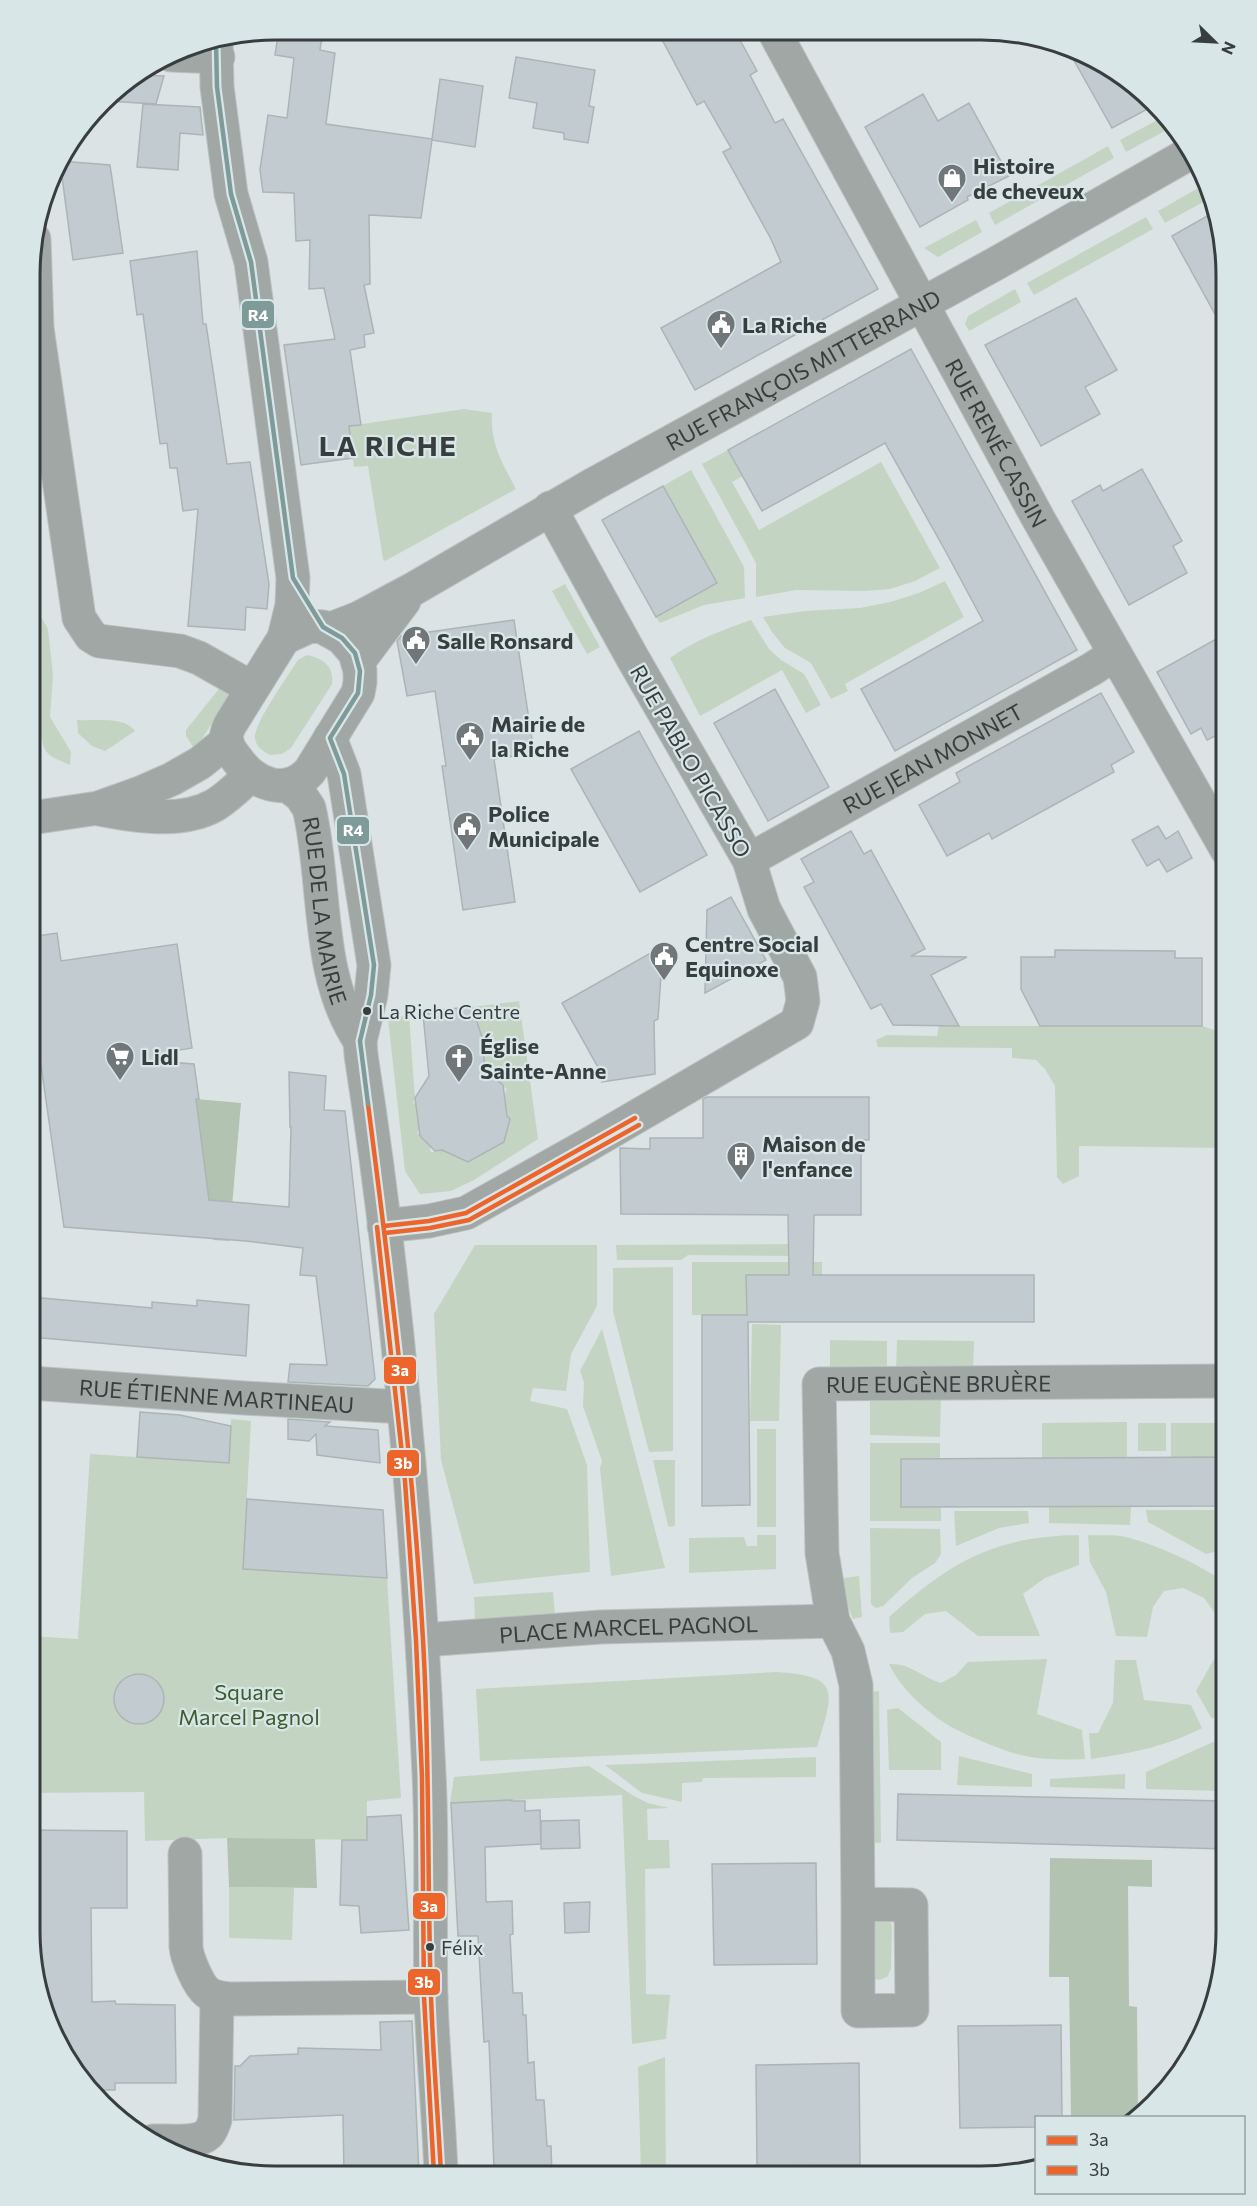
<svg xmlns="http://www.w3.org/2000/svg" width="1257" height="2206" font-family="Commissioner,sans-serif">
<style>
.green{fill:#c4d4c3}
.forest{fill:#b3c3b1}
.building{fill:#c1cbd0;stroke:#aeb4b5;stroke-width:1.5}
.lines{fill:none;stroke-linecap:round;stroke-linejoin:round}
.minor-casing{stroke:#bcc1c2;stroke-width:35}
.tertiary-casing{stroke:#bcc1c2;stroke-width:35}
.minor{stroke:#a0a7a4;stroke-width:33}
.tertiary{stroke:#a0a7a4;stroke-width:33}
.bus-1-casing{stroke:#d8e6e8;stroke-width:9}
.bus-2-casing{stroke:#d8e6e8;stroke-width:9}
.bus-3-casing{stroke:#d8e6e8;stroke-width:9}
.bus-1{stroke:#ec652c;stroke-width:4.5}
.bus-2{stroke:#ec652c;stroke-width:4.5}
.bus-3{stroke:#7e9b99;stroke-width:4.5}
.bus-dot{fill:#383d3e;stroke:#d8e6e8;stroke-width:2}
.labels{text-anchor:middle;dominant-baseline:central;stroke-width:4.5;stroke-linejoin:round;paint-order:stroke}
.bus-label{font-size:20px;fill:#383d3e;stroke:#d8e6e8;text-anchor:start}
.poi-label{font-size:22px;font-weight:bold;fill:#383d3e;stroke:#d8e6e8;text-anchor:start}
.street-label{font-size:22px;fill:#383d3e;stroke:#d8e6e8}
.park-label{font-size:22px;fill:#3d5d2d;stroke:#d8e6e8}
.district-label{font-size:28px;font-weight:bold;letter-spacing:1.5px;fill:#383d3e;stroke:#d8e6e8}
.rim{fill:none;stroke:#383d3e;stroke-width:3}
.line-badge{stroke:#d8e6e8;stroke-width:2}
.badge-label{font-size:16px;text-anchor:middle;font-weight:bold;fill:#fff}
</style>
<rect width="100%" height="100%" fill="#dce3e4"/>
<g class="green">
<polygon points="1165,116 1174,126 1126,152 1120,140"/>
<polygon points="1108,146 1114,158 995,225 989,213"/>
<polygon points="1207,183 1214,196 1165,223 1158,211"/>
<polygon points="1146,217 1153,229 1034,295 1027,283"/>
<polygon points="976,220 982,232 938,257 924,248"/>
<polygon points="1015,289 1021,302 969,331 965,324 968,316"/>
<path d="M464,409L492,413C490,443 502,463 516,489L385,561L383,559L368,466L354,467L349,426Z"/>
<polygon points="728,450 743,476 732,482 759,530 881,462 940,568 915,581 890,589 865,591 796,590 756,597 756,563 702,464"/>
<polygon points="691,470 744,567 745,598 704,605 660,623 656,617 716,583 663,486"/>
<polygon points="945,581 964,617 845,684 848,691 831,699 811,663 785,648 772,632 763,617 805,611 860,608 890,602 919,593"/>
<polygon points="565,584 600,647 587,654 552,591"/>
<path d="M32,601L48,629L53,675L50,717L71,752L70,765C44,754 43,753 40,725L31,726Z"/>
<path d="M751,620L769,649L781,660L804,674L821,705L806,713L782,670L700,716L670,658C695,640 722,630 751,620Z"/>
<path d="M307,655C324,659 334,666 332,684L291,748L282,754L270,755C263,751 256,747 255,738C253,725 289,674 298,660Z"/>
<polygon points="222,685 228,691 229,696 195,750 186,736 186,730"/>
<path d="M77,720C93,721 125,716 135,731L105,751L92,746L78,733Z"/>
<path d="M519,1001L538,1139L474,1180L451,1191L420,1194L405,1171L388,1019L409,1015L415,1099L413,1102L416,1105L419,1129L417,1133L419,1134L420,1132L433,1147L430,1148L431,1152L452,1149L461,1154L459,1158L462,1159L473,1155L475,1158L479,1156L477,1153L484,1145L505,1142V1119L509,1122L510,1119C504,1113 503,1096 507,1089L504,1087L502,1090L483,1093L472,1007Z"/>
<polygon points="939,1026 1202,1026 1220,1032 1219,1070 1227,1078 1227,1148 1079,1146 1079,1176 1063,1184 1057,1177 1055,1086 1045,1069 1036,1060 1012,1058 1012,1048 878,1047 876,1040 887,1035 937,1036"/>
<polygon points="804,1244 798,1256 688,1255 681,1260 617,1260 616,1245"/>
<polygon points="475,1245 597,1245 597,1306 571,1354 566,1391 533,1388 530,1401 567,1409 587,1465 590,1572 474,1584 441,1460 434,1314"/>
<polygon points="692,1262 822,1262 822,1275 747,1275 747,1315 692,1315"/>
<polygon points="673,1267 673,1451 649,1452 613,1311 613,1268"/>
<polygon points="752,1324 781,1325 779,1421 750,1421"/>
<polygon points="602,1329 665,1568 611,1576 600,1468 602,1461 583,1406 584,1382 580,1371"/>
<polygon points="830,1340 887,1341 887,1373 830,1373"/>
<polygon points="897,1340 974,1341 973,1374 896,1373"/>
<polygon points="870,1392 941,1394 940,1437 870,1435"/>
<polygon points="231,1419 251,1421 243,1568 387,1578 401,1798 367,1801 367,1840 227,1838 145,1841 144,1792 30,1793 30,1636 78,1639 90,1454 229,1463"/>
<polygon points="1127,1422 1127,1458 1042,1458 1042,1423"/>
<rect x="1138" y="1423" width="28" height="28"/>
<polygon points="1171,1423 1223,1423 1222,1457 1171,1457"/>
<rect x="757" y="1429" width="19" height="98"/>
<polygon points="870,1443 940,1443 940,1458 901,1459 901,1506 941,1507 941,1521 870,1521"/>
<polygon points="653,1460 675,1460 675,1525 671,1527 668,1526"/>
<polygon points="1049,1506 1131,1507 1130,1525 1049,1523"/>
<polygon points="1146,1510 1217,1510 1218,1551 1206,1554 1148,1522"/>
<polygon points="954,1511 1028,1511 1029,1523 999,1528 956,1546"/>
<polygon points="870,1528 940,1529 941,1554 935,1563 912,1578 883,1606 876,1608 871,1604"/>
<polygon points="757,1535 776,1535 776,1569 689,1573 689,1538 744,1537 747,1546 757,1546"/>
<path d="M1079,1535V1565L1045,1578L1023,1594L1040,1636H978L946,1611L925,1614L903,1632L890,1633L889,1617C950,1562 995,1536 1079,1535Z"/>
<path d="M1088,1535C1100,1536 1113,1534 1125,1537C1153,1543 1205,1566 1227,1585V1630L1204,1598L1183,1588L1164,1591L1153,1607L1147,1637L1116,1636L1106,1592L1090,1562Z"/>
<polygon points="859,1576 862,1617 853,1619 838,1579"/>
<polygon points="553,1592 555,1615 475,1620 474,1597"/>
<path d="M1047,1659L1037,1714L1082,1730L1085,1759C1064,1760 1046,1760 1025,1756C1008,1753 959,1733 945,1723C923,1709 900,1687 889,1664C910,1663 920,1676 941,1683L956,1675L968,1662Z"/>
<polygon points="1214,1659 1227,1659 1227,1710 1212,1719 1196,1691"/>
<path d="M1115,1660H1136L1144,1700L1191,1705L1202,1728C1165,1747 1132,1753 1091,1759L1089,1733H1098L1113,1703Z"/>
<path d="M776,1672C843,1676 833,1692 817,1747L480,1761L476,1689Z"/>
<polygon points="879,1691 881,1843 870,1842 869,1692"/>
<polygon points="898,1708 941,1742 941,1770 889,1770 887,1710"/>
<polygon points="1213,1742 1222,1746 1221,1791 1146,1789 1146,1772"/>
<polygon points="959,1756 1032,1774 1032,1787 957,1785"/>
<polygon points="816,1757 816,1777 703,1778 702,1782 682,1783 682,1802 642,1793 605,1765"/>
<polygon points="589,1766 632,1795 648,1803 669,1808 647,1809 648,1840 669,1840 670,1868 645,1869 646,1994 670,1995 666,2039 632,2044 622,1795 450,1803 454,1777"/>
<polygon points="1125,1774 1125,1789 1050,1787 1050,1779"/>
<polygon points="229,1887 294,1888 292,1940 229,1938"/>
<polygon points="885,1918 891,1923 892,1927 891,1969 887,1977 879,1980 871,1977 871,1921"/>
<polygon points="665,2057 666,2175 641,2175 638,2067"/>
</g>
<g class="forest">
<polygon points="196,1099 241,1103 229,1241 213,1240"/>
<polygon points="227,1838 315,1839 317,1888 229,1887"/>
<polygon points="1050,1858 1152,1860 1152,1887 1128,1886 1129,2006 1137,2007 1138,2117 1071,2117 1069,1977 1049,1977"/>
</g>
<g class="building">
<polygon points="279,30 323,30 320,50 335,53 326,124 432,139 440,79 483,86 475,147 432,140 421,218 369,215 370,284 364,285 374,333 364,335 365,347 350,350 361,425 349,426 353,458 301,465 284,345 335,339 324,288 309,289 310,240 296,241 294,193 263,192 260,170 268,115 287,118 294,58 275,55"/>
<polygon points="658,32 736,33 757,71 750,75 775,123 783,119 878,289 695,390 661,328 781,262 771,239 723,152 731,148 704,101 697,105"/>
<polygon points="1067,48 1090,55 1143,91 1155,105 1112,128"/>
<polygon points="516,57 595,70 589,106 594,107 588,143 564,139 564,133 533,128 537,103 509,98"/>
<polygon points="140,75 164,76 156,104 106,101 113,91"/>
<polygon points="923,94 938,121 969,103 1009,176 967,197 968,200 920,227 865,127"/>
<polygon points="143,104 200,107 203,135 180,133 178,170 137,167"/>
<polygon points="60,161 110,165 123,253 73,260"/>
<polygon points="1216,211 1227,276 1227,336 1172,236"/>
<polygon points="197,251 203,324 206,324 227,464 250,462 269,584 267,609 246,607 245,630 188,626 198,509 183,511 177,468 170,468 167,443 160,444 143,314 137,315 130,261"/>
<polygon points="1076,298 1117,370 1085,387 1100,414 1041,446 985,345"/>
<polygon points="911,349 1077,650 895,751 861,689 983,621 946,552 885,443 762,511 728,450"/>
<polygon points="1142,469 1182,541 1173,546 1187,573 1129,605 1072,501 1100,485 1103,491"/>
<polygon points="663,486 717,583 656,617 602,520"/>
<polygon points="514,620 534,753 494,759 515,902 463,910 442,766 446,766 435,691 407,696 397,641 401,636"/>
<polygon points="1227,633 1227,730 1207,740 1201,728 1191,734 1157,672"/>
<polygon points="775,689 829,787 768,821 714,723"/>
<polygon points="1101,693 1134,752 1111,765 1114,772 1050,807 992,839 989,833 947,856 919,805 960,782 956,773"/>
<polygon points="639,731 707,855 640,892 571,769"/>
<polygon points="1158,826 1166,839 1178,831 1192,858 1167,872 1159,859 1147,866 1132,840"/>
<polygon points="851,831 864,854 871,850 925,949 911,956 967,957 931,975 959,1026 893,1025 881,1004 871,1009 804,887 814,882 801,859"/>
<polygon points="731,897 766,960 705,993 707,910"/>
<polygon points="57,933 61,961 177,944 192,1048 168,1052 169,1062 194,1064 199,1099 196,1099 209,1200 289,1207 291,1127 290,1127 289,1072 326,1076 324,1110 345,1111 375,1379 368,1386 288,1382 290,1364 327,1365 316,1276 300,1275 303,1248 246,1241 64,1227 41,1065 31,1066 31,937"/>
<polygon points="663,946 658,1019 654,1021 655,1074 602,1082 600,1071 562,1003"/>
<polygon points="1055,950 1175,951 1175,958 1202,958 1202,1026 1040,1026 1021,989 1021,957 1055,957"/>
<polygon points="472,1007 482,1037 485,1070 503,1085 507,1116 510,1119 504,1142 468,1162 442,1150 435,1151 420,1136 415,1098 429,1076 423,1014 438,1012 437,1010"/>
<polygon points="707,1097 869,1097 869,1140 861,1140 861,1215 814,1215 813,1275 1034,1275 1034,1322 748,1322 750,1505 702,1506 702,1315 747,1315 746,1275 789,1275 788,1215 621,1214 620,1148 650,1149 650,1138 703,1138 703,1099"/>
<polygon points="31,1297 152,1308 152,1302 197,1306 197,1300 249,1305 246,1356 31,1337"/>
<polygon points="140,1412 180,1415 231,1426 229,1463 137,1457"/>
<polygon points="288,1419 330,1422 325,1426 378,1430 380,1463 317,1455 316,1434 309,1441 288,1439"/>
<polygon points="1227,1457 1227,1506 901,1507 901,1459"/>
<polygon points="247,1499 383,1510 387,1578 243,1569"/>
<circle cx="139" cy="1699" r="25"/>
<polygon points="898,1794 1226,1801 1226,1849 897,1840"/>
<polygon points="512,1800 512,1801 525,1801 525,1811 540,1810 541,1844 485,1847 486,1902 512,1901 513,1934 510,1935 513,1993 522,1993 523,2015 526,2015 528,2063 534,2062 536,2100 544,2100 547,2146 551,2146 552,2175 499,2175 498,2168 494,2168 489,2041 484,2042 478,1936 458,1936 451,1803"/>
<polygon points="401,1815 409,1930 361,1933 359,1906 340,1905 342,1840 367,1840 367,1817"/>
<polygon points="579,1820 580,1848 541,1849 541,1821"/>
<polygon points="30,1830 127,1831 127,1908 91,1908 92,2002 115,2001 116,2004 175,2005 176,2083 115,2083 115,2090 91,2090 81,2080 43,2010 30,1930"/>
<polygon points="816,1863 817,1964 714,1965 712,1864"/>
<polygon points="590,1902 589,1932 565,1933 564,1903"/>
<polygon points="412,2021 419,2174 344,2174 343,2115 234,2120 235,2066 240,2066 250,2056 298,2054 298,2048 381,2050 380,2022"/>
<polygon points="1061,2025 1062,2118 1036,2118 1036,2127 960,2128 958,2026"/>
<polygon points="859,2063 860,2165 757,2166 756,2065"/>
</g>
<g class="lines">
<g class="minor-casing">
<g id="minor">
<path id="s1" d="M775,33L1039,520L1227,850"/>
<polyline points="171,55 218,57"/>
<polyline points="34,239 37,328 79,618 91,636 99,641 180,651 199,658 252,688"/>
<path id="s2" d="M328,630L359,618L415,588L594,484L995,264L1192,152"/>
<polyline points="358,662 404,601"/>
<path d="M99,809C135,816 182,824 215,805C228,797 239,786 251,775"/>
<polyline points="31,818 98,808 140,793 172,779 200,763 227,741"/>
<path id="s3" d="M749,860L1092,669L1115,654"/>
<polyline points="384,1226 429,1221 466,1213 586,1146 797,1023 803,1001 800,977 764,909 749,860 632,657 550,508"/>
<path id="s4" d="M31,1383L244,1398L404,1407"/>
<path id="s5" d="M423,1640L601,1627L833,1621"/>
<path d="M185,1854L186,1947C187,1958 198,1985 207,1992C214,1998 222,1998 231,1999L431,1997"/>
<path id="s6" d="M858,1904V2011L912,2010L911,1905L858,1904L856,1685L848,1651L833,1621L822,1553L819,1384L1227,1381"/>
<path d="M153,2141C168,2140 196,2145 208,2134C212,2130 213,2125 215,2120L217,1998"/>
</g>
</g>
<g class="tertiary-casing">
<g id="tertiary">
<polyline points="216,42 217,87 231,194 251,262 293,578 292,605 284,638"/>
<path d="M310,626L323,627L342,638L355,653L360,671V682L358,693L310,771C286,798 254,784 236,758C232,753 228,748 227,742C225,734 229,726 233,720L284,638Z"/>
<path d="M330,738L344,774L374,965L371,995L360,1041L361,1055C398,1293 418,1533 429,1774C433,1849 429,1925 431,2000C433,2058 439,2116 441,2174"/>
<path id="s7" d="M287,785L301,796L309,808C327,883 315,975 360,1041"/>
</g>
</g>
<use href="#minor" class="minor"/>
<use href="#tertiary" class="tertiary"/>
<g class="bus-1-casing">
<g id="bus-1">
<path d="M368,1104C391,1282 413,1461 423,1640C430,1759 427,1878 431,1996C433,2056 438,2115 441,2174"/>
<polyline points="384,1226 429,1221 466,1213 635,1118"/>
</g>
</g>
<g class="bus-2-casing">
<g id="bus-2">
<polyline points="377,1227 405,1481 416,1640 422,1777 424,1997 434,2174"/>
<polyline points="385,1233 430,1228 469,1220 639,1125"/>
</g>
</g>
<g class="bus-3-casing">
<polyline id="bus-3" points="216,42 217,87 231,194 251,262 293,578 323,627 342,638 355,653 360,671 358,693 330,738 344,774 374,965 371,995 360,1041 368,1104"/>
</g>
<use href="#bus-1" class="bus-1"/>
<use href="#bus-2" class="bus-2"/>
<use href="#bus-3" class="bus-3"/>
</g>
<defs>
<g id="shop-pin" transform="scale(1.5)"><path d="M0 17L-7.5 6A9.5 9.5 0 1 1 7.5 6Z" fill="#717778" stroke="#d8e6e8"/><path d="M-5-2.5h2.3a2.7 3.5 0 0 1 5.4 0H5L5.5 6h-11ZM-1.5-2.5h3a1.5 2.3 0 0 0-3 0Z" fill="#fff"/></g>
<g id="civic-pin" transform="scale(1.5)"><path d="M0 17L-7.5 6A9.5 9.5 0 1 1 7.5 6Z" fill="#717778" stroke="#d8e6e8"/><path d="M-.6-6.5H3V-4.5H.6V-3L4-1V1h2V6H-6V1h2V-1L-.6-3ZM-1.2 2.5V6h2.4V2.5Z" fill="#fff"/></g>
<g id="supermarket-pin" transform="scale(1.5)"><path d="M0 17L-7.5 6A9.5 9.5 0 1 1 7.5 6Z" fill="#717778" stroke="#d8e6e8"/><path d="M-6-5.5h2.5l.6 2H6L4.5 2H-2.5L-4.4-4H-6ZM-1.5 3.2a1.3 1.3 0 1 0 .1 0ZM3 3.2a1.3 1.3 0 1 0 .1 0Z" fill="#fff"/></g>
<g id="church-pin" transform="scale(1.5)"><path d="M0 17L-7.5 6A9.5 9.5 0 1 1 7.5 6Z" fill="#717778" stroke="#d8e6e8"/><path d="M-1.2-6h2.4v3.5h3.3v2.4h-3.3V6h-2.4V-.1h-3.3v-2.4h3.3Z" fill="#fff"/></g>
<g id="building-pin" transform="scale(1.5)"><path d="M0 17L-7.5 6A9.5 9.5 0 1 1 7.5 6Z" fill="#717778" stroke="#d8e6e8"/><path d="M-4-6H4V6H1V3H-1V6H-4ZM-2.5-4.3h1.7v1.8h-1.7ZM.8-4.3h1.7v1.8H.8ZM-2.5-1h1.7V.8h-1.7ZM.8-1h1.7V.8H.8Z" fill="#fff"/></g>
</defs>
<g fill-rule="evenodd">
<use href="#shop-pin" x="952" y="178"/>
<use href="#civic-pin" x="721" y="324"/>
<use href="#civic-pin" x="416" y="640"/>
<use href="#civic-pin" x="470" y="736"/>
<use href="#civic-pin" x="467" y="826"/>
<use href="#civic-pin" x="664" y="956"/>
<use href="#supermarket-pin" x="120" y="1056"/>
<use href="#church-pin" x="459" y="1058"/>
<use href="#building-pin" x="741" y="1156"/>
</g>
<g class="bus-dot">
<circle cx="367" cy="1011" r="5"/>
<circle cx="430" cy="1947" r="5"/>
</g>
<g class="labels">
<g class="bus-label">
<text x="378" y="1011">La Riche Centre</text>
<text x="441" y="1947">Félix</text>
</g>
<g class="poi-label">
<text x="973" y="165">Histoire<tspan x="973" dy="25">de cheveux</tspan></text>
<text x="742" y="324">La Riche</text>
<text x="437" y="640">Salle Ronsard</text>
<text x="491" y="723">Mairie de<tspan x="491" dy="25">la Riche</tspan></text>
<text x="488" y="813">Police<tspan x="488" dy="25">Municipale</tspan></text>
<text x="685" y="943">Centre Social<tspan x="685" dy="25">Equinoxe</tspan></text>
<text x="480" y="1045">Église<tspan x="480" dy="25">Sainte-Anne</tspan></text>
<text x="141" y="1056">Lidl</text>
<text x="762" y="1143">Maison de<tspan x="762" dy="25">l'enfance</tspan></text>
</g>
<g class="street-label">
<text stroke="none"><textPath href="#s2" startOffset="542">RUE FRANÇOIS MITTERRAND</textPath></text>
<text stroke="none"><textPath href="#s1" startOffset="466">RUE RENÉ CASSIN</textPath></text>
<text stroke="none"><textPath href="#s3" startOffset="210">RUE JEAN MONNET</textPath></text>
<text transform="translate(691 761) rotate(60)">RUE PABLO PICASSO</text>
<text stroke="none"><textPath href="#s7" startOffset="136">RUE DE LA MAIRIE</textPath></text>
<text stroke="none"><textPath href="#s6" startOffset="964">RUE EUGÈNE BRUÈRE</textPath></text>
<text stroke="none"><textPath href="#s4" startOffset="186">RUE ÉTIENNE MARTINEAU</textPath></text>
<text stroke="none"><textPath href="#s5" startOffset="206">PLACE MARCEL PAGNOL</textPath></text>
</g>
<g class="park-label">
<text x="249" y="1691">Square<tspan x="249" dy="25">Marcel Pagnol</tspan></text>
</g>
<g class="district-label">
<text x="388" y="445">LA RICHE</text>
</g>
</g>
<path d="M0 0H1257V2206H0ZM275 40H981A235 235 0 0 1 1216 275V1931A235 235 0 0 1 981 2166H275A235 235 0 0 1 40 1931V275A235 235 0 0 1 275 40Z" fill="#d8e6e8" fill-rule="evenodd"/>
<path class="rim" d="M275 40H981A235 235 0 0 1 1216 275V1931A235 235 0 0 1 981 2166H275A235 235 0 0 1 40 1931V275A235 235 0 0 1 275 40Z"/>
<g class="line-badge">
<rect x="241" y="300" width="34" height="29" rx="6" fill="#7e9b99"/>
<rect x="336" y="816" width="34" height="29" rx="6" fill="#7e9b99"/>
<rect x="383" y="1356" width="34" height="29" rx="6" fill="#ec652c"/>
<rect x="386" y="1449" width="34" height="28" rx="6" fill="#ec652c"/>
<rect x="412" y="1892" width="34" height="28" rx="6" fill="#ec652c"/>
<rect x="407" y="1968" width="34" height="28" rx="6" fill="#ec652c"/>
</g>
<g class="badge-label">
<text x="258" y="321">R4</text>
<text x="353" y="836">R4</text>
<text x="400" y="1376">3a</text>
<text x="403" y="1469">3b</text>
<text x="429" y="1912">3a</text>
<text x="424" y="1988">3b</text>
</g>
<rect x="1035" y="2116" width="210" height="78" fill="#d8e6e8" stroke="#98a2a4" stroke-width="1.5"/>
<rect x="1047" y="2136" width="30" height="9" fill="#ec652c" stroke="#98a2a4" stroke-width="1.5"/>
<text x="1089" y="2146" font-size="18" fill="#383d3e">3a</text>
<rect x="1047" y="2166" width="30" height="9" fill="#ec652c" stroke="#98a2a4" stroke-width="1.5"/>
<text x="1089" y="2176" font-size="18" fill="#383d3e">3b</text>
<g transform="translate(1215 42) rotate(114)" stroke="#d8e6e8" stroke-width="4.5" paint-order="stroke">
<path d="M0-4.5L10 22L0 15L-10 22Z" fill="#383d3e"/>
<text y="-9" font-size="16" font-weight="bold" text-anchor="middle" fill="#383d3e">N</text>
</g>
</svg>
